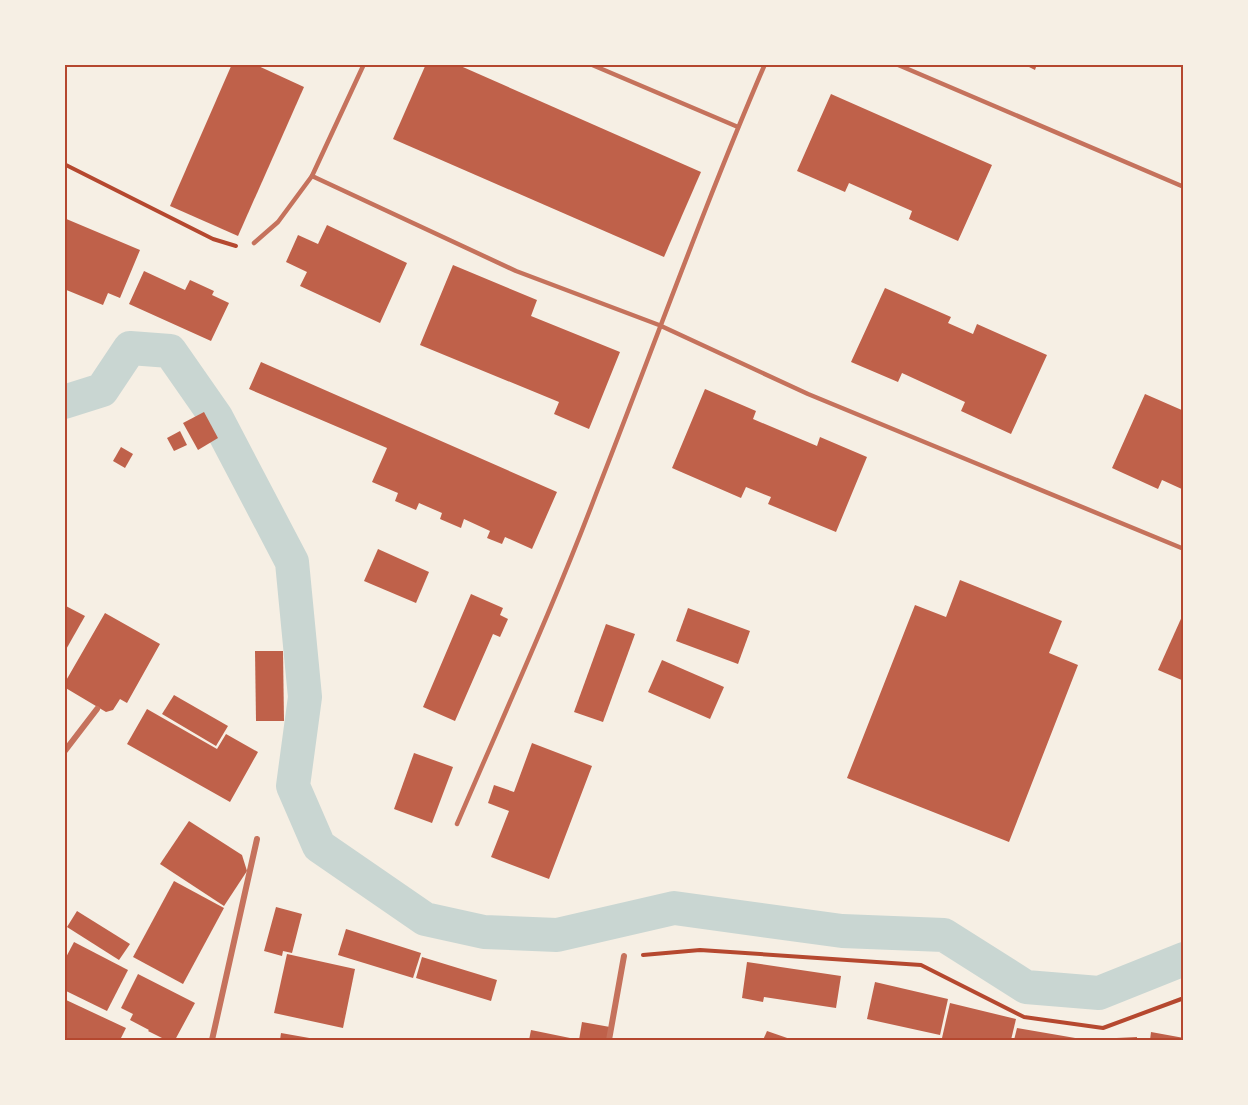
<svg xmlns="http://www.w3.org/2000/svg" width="1248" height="1105" font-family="'Open Sans',sans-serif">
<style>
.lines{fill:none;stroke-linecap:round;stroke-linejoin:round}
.canal{stroke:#c9d6d2;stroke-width:34}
.building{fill:#bf614a}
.path{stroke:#b5482f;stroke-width:4}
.service{stroke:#c5725c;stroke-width:4.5}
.minor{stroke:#c5725c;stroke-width:6}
.neatline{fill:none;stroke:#b5482f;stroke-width:2}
</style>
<rect width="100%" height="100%" fill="#f6efe4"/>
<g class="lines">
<polyline class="canal" points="64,402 102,390 130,348 170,351 216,417 292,562 305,697 293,786 319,846 425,919 484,932 557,935 674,908 842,931 944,935 1026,987 1099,993 1184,959"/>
</g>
<g class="building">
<polygon points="232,64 254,64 304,87 238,236 170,206"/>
<polygon points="426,64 456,64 701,172 664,257 393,139"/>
<polygon points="1023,64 1037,64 1035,70"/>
<polygon points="831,94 992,165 958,241 909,219 912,211 849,183 845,192 797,171"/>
<polygon points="64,218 140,250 120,298 108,293 103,305 64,289"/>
<polygon points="327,225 407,263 380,323 300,286 307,272 286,262 298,235 318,244"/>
<polygon points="453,265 537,300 531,316 620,352 589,429 554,414 559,402 420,345"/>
<polygon points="144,271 185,290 190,280 214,291 212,295 229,303 211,341 129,304"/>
<polygon points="885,288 951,317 948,323 973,334 977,324 1047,355 1011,434 961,411 965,402 902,373 898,382 851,362"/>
<polygon points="261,362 557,492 532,549 505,537 502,544 487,538 490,531 464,519 461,528 440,519 442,513 419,503 416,510 395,501 398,493 372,482 387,448 249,389"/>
<polygon points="705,389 756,411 753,419 817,446 820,437 867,457 836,532 768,504 771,497 746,487 741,498 672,468"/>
<polygon points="1145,394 1184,411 1184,490 1162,480 1158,489 1112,468"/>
<polygon points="204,412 218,438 198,450 183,423"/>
<polygon points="180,431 187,445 174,451 167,438"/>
<polygon points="121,447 133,454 125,468 113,461"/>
<polygon points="378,549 429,572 416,603 364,581"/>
<polygon points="960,580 1062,621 1049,653 1078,665 1009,842 847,778 915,605 946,617"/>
<polygon points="471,594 503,608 500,615 508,619 500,637 493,634 455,721 423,707"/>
<polygon points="64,605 85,616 64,653"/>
<polygon points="688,608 750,631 738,664 676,641"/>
<polygon points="1184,612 1184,681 1158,670"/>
<polygon points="105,613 160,644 127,703 120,699 113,710 106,712 64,687 64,684"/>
<polygon points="606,624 635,634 603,722 574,712"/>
<polygon points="255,651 283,651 284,721 256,721"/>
<polygon points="662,660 724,687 710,719 648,692"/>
<polygon points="174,695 228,726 216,746 162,714"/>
<polygon points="147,709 217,749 226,734 258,752 230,802 127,744"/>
<polygon points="532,743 592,766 549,879 491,857 509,811 488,803 494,785 514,792"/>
<polygon points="414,753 453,767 432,823 394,809"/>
<polygon points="189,821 242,855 247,871 224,906 160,864"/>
<polygon points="174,881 224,908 183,984 133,957"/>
<polygon points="276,907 302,914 292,953 283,951 282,956 264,951"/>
<polygon points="77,911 130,944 119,960 67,927"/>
<polygon points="346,929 421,953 413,978 338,955"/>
<polygon points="74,942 128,970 107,1011 64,990 64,961"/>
<polygon points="287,954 355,969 343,1028 274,1013"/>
<polygon points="422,957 497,980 491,1001 416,978"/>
<polygon points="747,962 841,976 836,1008 764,997 763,1002 742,998"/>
<polygon points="138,974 195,1003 175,1040 166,1040 148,1031 149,1030 130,1020 133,1014 121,1008"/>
<polygon points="875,982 948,999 940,1035 867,1019"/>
<polygon points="64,999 126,1028 120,1040 64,1040"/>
<polygon points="950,1003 1016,1019 1011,1040 955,1040 942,1038"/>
<polygon points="582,1022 610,1027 608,1040 579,1040"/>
<polygon points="1017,1028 1081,1039 1081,1040 1014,1040"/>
<polygon points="531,1030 570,1038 573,1040 529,1040"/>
<polygon points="767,1031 793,1040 763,1040"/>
<polygon points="1151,1032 1184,1038 1184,1040 1150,1040"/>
<polygon points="281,1033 315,1039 315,1040 280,1040"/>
<polygon points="1137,1037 1137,1040 1096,1040 1096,1039"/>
</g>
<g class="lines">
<g class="path">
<polyline points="64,164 213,239 236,246"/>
<polyline points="643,955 700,950 921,965 1024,1017 1103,1028 1184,998"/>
</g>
<g class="service">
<polyline points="590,64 738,127"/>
<polyline points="896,64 1184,187"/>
<polyline points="312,176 516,271 659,325 808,394 1184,549"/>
<polyline points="254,243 278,222 312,176 364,64"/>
<path d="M457,824C504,714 554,605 596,494C652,351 704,206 765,64"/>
</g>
<g class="minor">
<polyline points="64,752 97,709"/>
<polyline points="212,1040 257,839"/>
<polyline points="609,1040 624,956"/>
</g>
</g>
<rect width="1248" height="1105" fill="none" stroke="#f6efe4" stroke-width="132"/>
<rect x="66" y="66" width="1116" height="973" class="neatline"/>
</svg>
